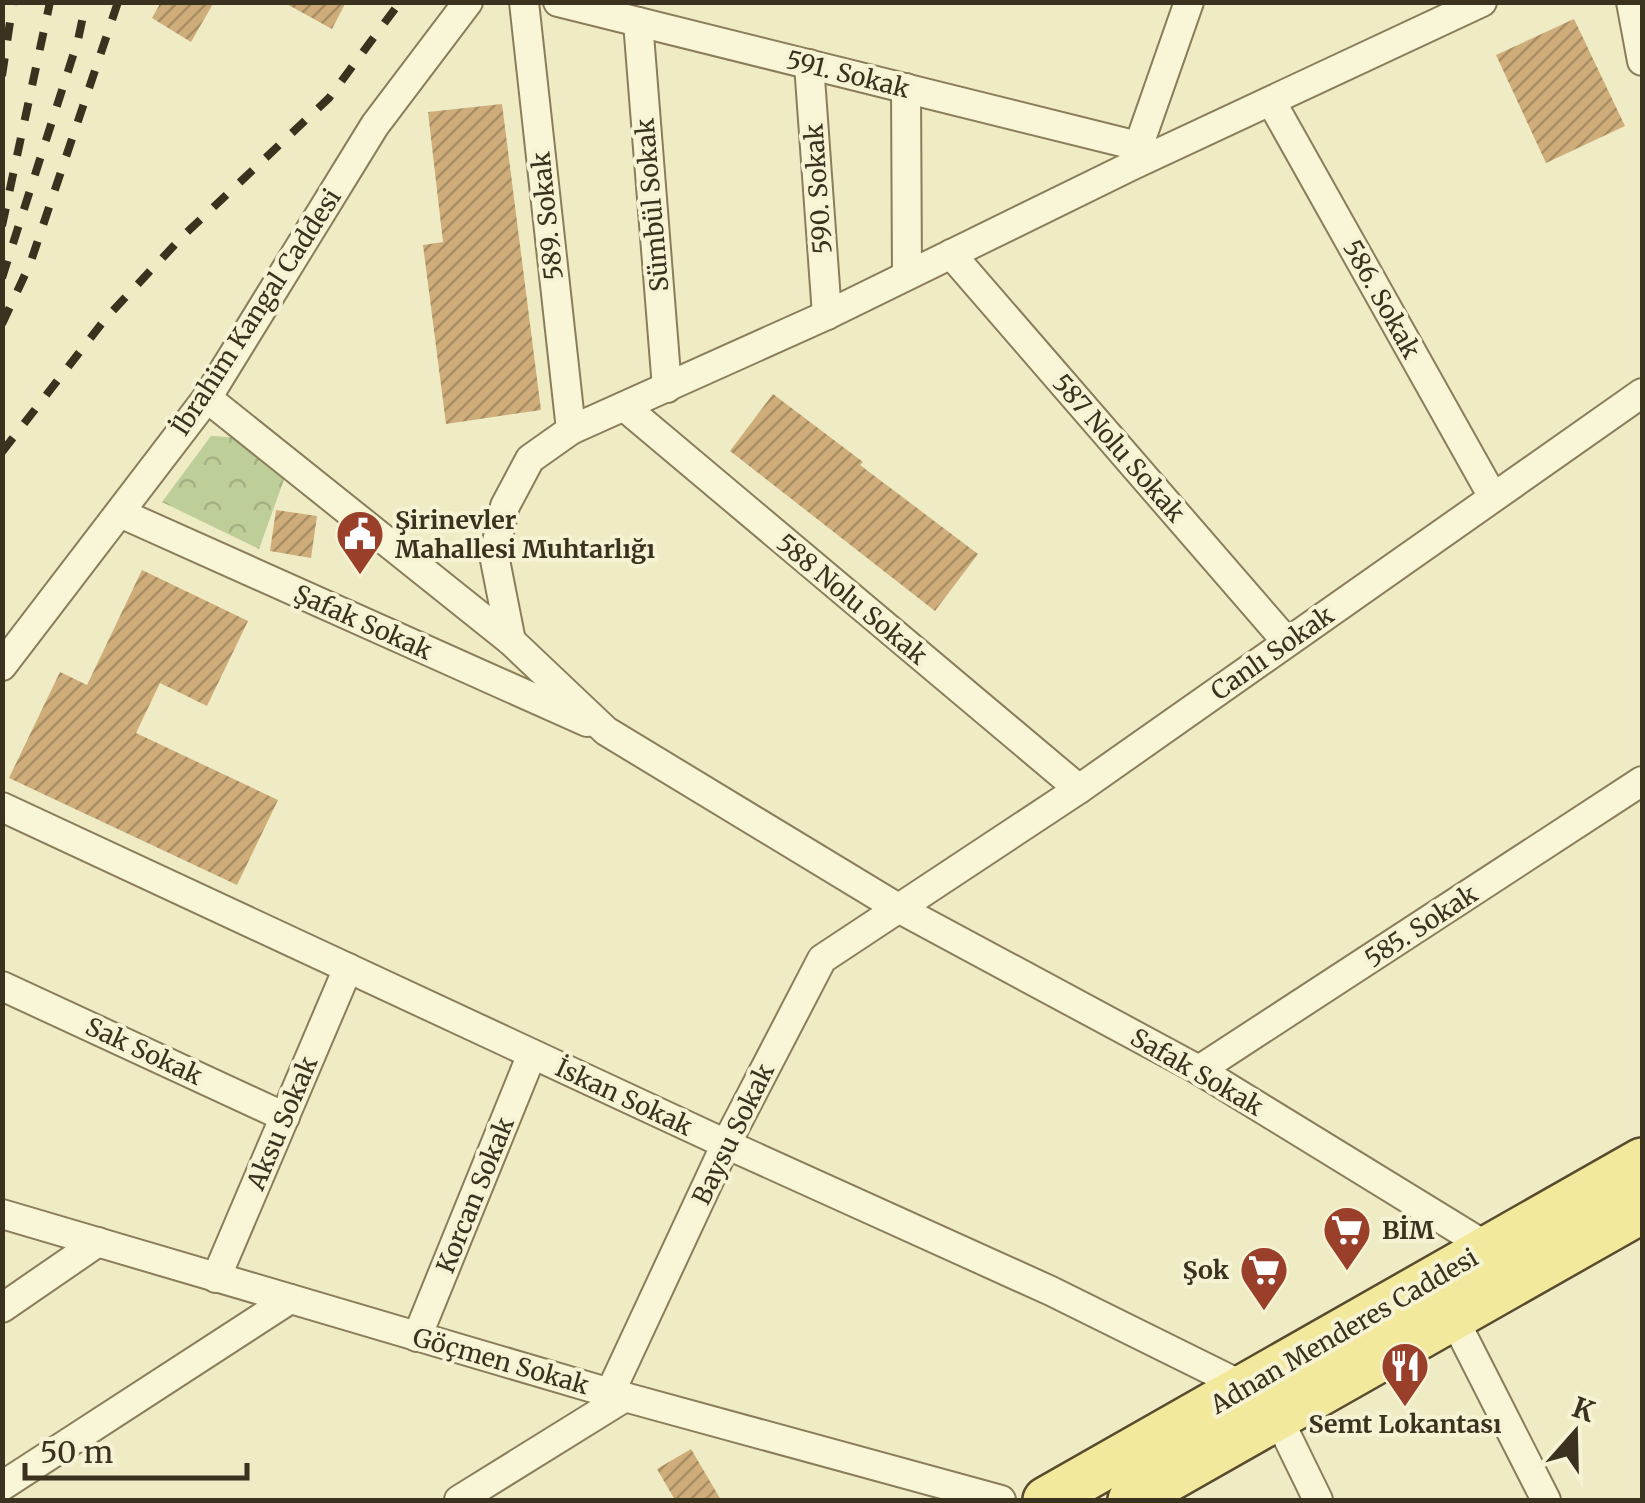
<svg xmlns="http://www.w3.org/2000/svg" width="1645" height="1503" font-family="Merriweather,serif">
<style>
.park{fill:url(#park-crowns)}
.building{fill:url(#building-hatch)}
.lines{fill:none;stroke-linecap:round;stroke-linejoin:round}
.minor-casing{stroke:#8a7d5a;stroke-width:32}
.primary-casing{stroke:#584a2e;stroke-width:50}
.minor{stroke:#f9f6d8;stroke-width:28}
.primary{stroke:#f3e99c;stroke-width:45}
.rail{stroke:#3a311e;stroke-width:8;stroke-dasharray:18 18;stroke-linecap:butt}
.labels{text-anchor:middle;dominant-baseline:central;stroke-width:8;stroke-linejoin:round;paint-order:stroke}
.street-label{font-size:25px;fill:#3a311e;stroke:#f6f3d4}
.poi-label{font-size:25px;font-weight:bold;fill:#3a311e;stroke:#f6f3d4;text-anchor:start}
</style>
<defs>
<pattern id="park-crowns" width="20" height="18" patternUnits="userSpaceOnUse" patternTransform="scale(2.5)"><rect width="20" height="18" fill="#bdce98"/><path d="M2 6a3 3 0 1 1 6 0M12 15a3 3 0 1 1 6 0" fill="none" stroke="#a3b183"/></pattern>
<pattern id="building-hatch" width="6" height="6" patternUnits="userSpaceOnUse" patternTransform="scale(2.5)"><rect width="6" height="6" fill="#cead7a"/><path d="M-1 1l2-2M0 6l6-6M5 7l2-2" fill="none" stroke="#a88d63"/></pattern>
</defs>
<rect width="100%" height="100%" fill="#efebc4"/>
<polygon class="park" points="211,436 245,438 286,474 259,549 162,502"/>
<g class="building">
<polygon points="161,2 214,2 191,42 152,18"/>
<polygon points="283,2 346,2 332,29"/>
<polygon points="1574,19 1625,126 1546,163 1496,55"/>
<polygon points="502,104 541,410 446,424 423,245 443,242 428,112"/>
<polygon points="773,394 863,462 860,465 978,554 935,611 730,451"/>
<polygon points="276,510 317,516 311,558 270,551"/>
<polygon points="142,570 248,621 207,706 160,683 136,733 278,800 237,885 9,778 60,672 87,685"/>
<polygon points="691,1449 721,1500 675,1500 657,1469"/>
</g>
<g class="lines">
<g class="minor-casing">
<g id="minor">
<polyline points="524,2 571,430"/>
<polyline points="558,2 1138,146"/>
<polyline points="1631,2 1642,61"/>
<polyline points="638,22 667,388"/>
<polyline points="809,64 827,315"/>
<polyline points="906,88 907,275"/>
<polyline points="1271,101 1493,497"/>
<polyline points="1133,162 1189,2"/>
<polyline points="951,254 1287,642"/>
<polyline points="207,398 511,641 606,731 898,908 1199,1070 1489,1248"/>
<polyline points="626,408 1079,789"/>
<polyline points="120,513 587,722"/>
<polyline points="511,641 494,555 505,506 530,459 571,430 827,315 1131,166 1482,2"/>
<polyline points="2,666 207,398 375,125 468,2"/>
<polyline points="2,807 726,1144 1051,1291 1245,1387"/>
<polyline points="2,986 285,1117"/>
<polyline points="1199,1070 1642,781"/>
<polyline points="2,1214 610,1393 1001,1500"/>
<polyline points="216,1278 348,968"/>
<polyline points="2,1308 98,1242"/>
<polyline points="1453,1317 1546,1500"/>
<polyline points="417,1337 532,1054"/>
<polyline points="610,1393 726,1144 822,959 1079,789 1642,393"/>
<polyline points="1278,1418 1318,1500"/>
<polyline points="2,1486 290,1299"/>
<polyline points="459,1500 625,1397"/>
</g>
</g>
<g class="primary-casing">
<g id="primary">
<polyline points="1046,1500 1642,1161"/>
<polyline points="1131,1500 1642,1210"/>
</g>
</g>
<use href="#minor" class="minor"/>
<use href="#primary" class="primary"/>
<g class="rail">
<polyline points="2,76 13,2"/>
<polyline points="2,226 50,2"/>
<polyline points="2,278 78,40 86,2"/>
<polyline points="2,324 30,264 118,2"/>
<polyline points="2,452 106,318 184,235 329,98 400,2"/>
</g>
</g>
<defs>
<g id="civic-pin" transform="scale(2.5)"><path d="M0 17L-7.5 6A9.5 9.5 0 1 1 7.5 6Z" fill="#9a3f29" stroke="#f6f3d4"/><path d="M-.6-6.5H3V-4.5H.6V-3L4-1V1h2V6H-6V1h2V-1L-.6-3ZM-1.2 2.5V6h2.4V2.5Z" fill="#fff"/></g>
<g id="supermarket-pin" transform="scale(2.5)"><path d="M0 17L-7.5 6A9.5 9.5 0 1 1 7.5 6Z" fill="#9a3f29" stroke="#f6f3d4"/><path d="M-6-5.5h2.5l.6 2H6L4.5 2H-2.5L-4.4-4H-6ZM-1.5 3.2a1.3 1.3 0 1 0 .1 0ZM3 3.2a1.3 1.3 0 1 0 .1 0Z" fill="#fff"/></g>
<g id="restaurant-pin" transform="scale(2.5)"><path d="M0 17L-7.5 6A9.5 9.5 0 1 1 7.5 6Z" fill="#9a3f29" stroke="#f6f3d4"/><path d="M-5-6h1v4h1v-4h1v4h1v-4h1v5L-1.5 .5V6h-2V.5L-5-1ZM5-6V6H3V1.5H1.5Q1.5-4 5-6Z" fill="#fff"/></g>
</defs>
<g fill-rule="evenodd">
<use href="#civic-pin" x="360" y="534"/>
<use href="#supermarket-pin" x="1347" y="1230"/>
<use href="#supermarket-pin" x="1264" y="1270"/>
<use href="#restaurant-pin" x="1405" y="1366"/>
</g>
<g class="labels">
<g class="street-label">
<text transform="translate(848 74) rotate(14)">591. Sokak</text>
<text transform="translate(818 189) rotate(-94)">590. Sokak</text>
<text transform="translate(652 205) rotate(-95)">Sümbül Sokak</text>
<text transform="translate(547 216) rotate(-96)">589. Sokak</text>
<text transform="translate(1382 299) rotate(61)">586. Sokak</text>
<text transform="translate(256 312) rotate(-57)">İbrahim Kangal Caddesi</text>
<text transform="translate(1119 448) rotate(49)">587 Nolu Sokak</text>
<text transform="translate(852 599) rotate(40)">588 Nolu Sokak</text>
<text transform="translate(363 622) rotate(24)">Şafak Sokak</text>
<text transform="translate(1272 653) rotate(-35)">Canlı Sokak</text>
<text transform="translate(1421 926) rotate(-33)">585. Sokak</text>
<text transform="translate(144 1051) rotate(25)">Sak Sokak</text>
<text transform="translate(1197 1072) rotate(30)">Safak Sokak</text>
<text transform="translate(624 1097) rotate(25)">İskan Sokak</text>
<text transform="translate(282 1123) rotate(-67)">Aksu Sokak</text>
<text transform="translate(733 1134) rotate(-64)">Baysu Sokak</text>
<text transform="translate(475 1195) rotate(-68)">Korcan Sokak</text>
<text transform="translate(1344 1331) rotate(-30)">Adnan Menderes Caddesi</text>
<text transform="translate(501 1361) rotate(16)">Göçmen Sokak</text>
</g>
<g class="poi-label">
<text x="395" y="520">Şirinevler<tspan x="395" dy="29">Mahallesi Muhtarlığı</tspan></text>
<text x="1382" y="1230">BİM</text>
<text x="1229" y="1270" text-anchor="end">Şok</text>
<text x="1405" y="1424" text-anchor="middle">Semt Lokantası</text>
</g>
</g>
<rect width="1645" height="1503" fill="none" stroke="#3a311e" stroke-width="10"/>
<g transform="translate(1575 1433) rotate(20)" stroke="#f6f3d4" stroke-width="8" paint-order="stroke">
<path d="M0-8L18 38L0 25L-18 38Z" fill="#3a311e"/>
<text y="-15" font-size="28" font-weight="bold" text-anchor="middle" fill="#3a311e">K</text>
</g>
<path d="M25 1463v15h222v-15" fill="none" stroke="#3a311e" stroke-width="5"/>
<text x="40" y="1463" font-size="30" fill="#3a311e" stroke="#f6f3d4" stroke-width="8" paint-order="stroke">50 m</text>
</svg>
